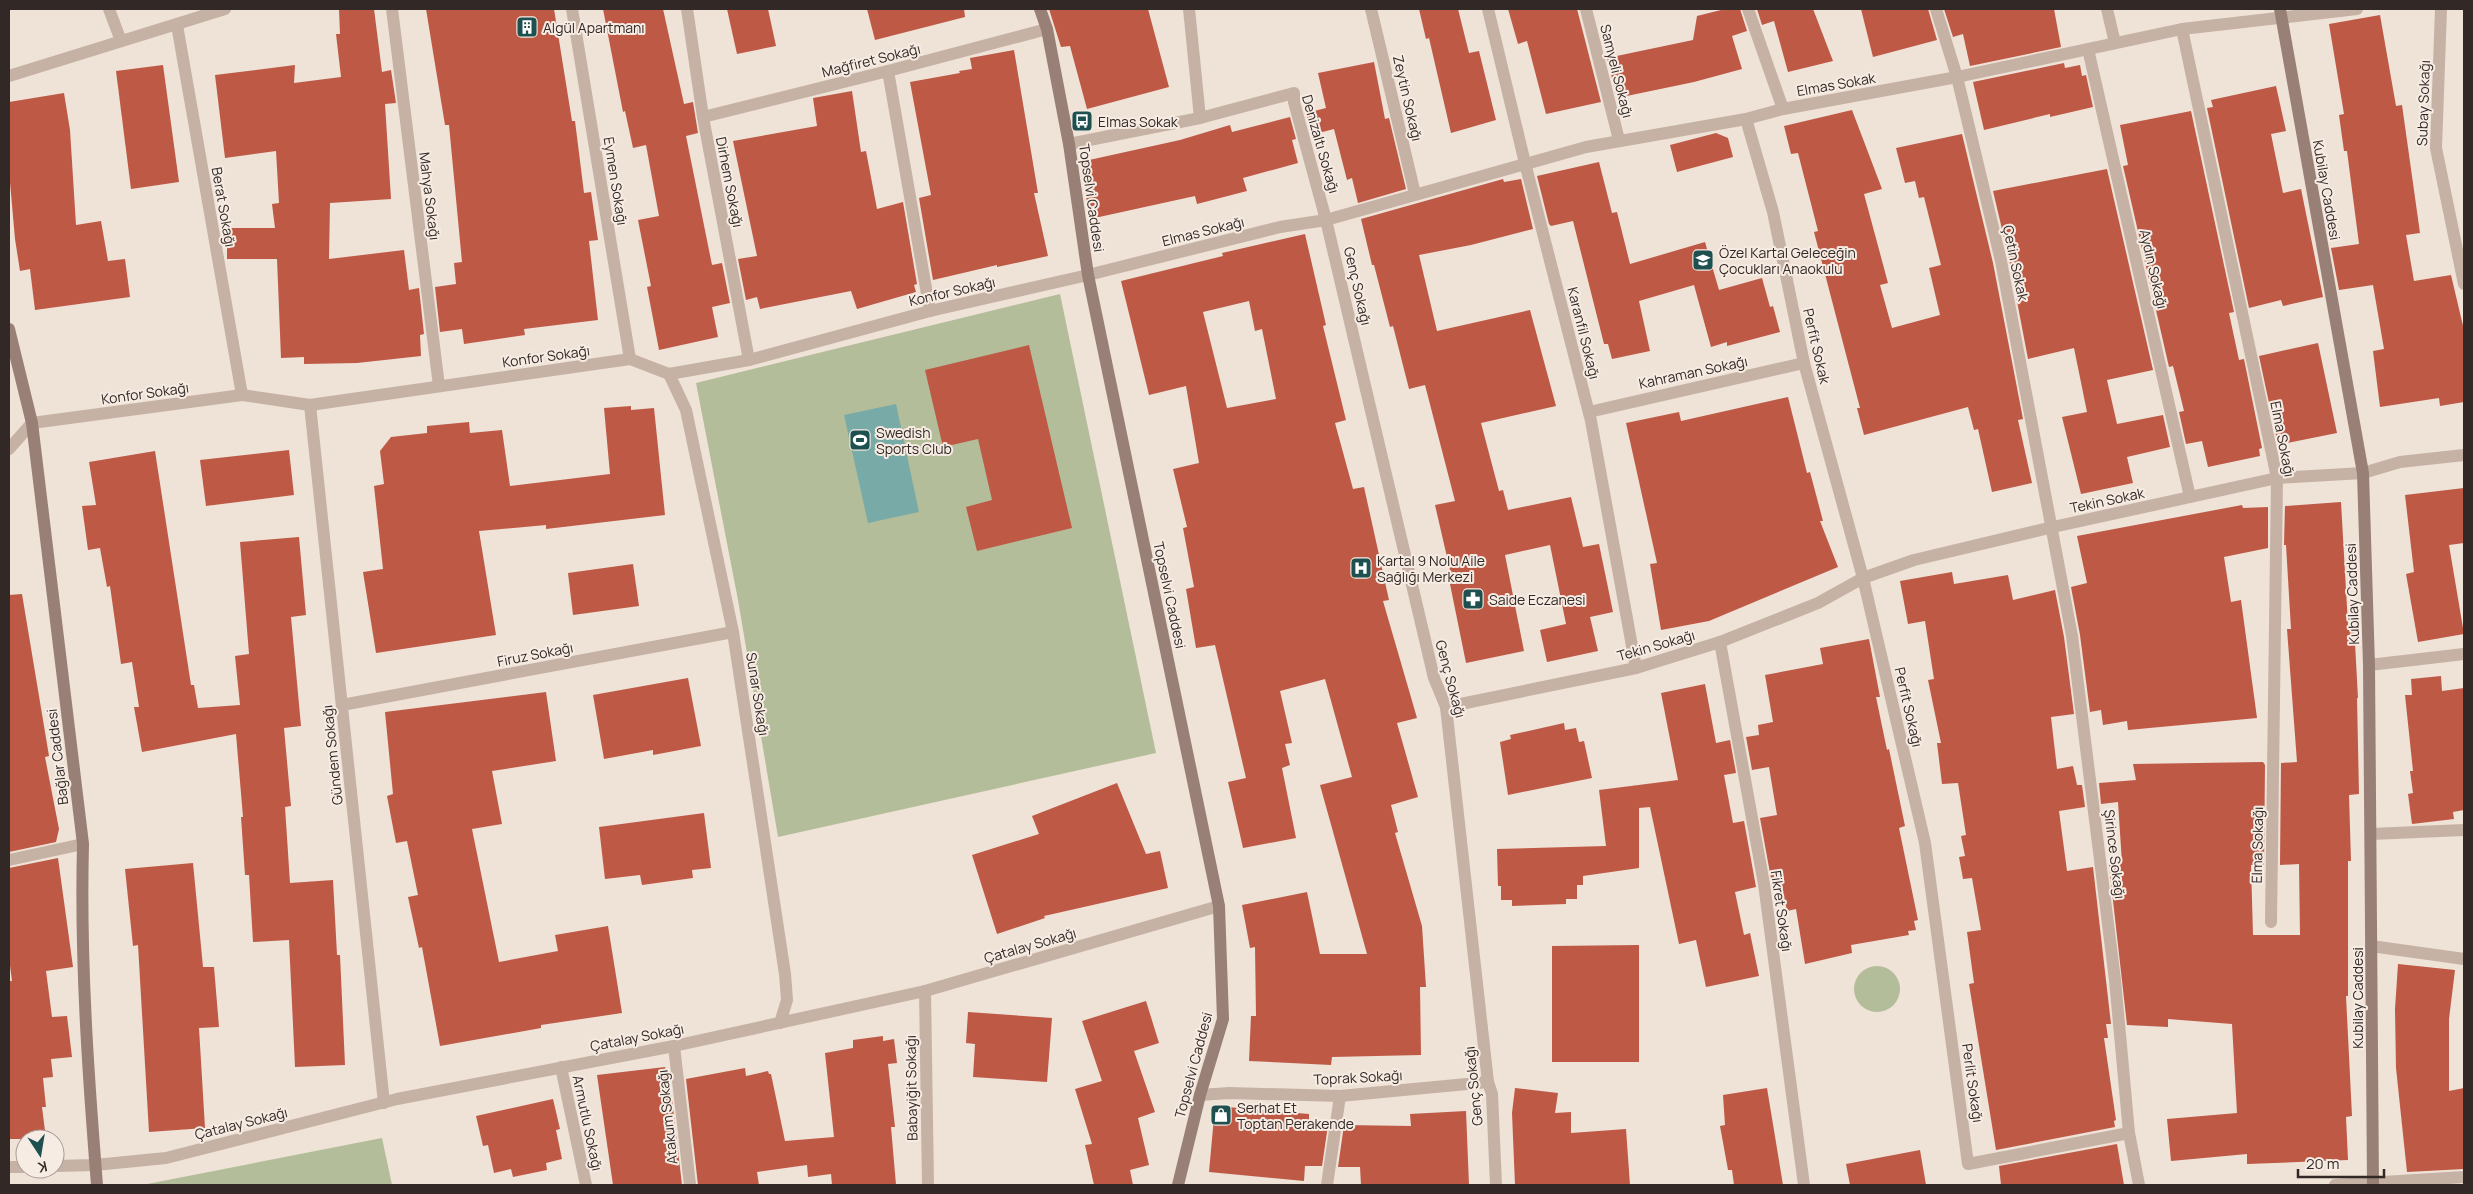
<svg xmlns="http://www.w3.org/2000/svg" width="2473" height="1194" font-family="Manrope,sans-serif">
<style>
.green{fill:#b4bd99}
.water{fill:#78aaa8}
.building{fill:#be5946;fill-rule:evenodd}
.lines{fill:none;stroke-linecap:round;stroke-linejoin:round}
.street{stroke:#c6b1a5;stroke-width:12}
.secondary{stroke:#998076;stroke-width:12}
.labels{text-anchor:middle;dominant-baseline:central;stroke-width:4;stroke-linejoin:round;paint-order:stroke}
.poi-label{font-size:14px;fill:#322825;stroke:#f7ece3;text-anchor:start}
.street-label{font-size:14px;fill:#322825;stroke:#f7ece3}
</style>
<rect width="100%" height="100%" fill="#efe2d7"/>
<g class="green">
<polygon points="1060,294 1156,753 778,837 738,600 696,383"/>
<circle cx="1877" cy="989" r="23"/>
<polygon points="382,1138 392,1185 142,1185"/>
</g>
<polygon class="water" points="896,404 919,512 868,523 844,415"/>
<g class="building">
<polygon points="339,9 374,9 382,72 391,70 396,103 385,104 391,199 330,203 329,259 404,250 409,290 419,288 424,334 420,335 421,356 357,363 304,364 304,357 281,358 277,259 227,259 227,228 275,228 272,204 279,203 276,151 225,158 215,75 295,65 294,83 341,77 336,34 340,34"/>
<polygon points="426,9 554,9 572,121 575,121 584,193 591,192 598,240 589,241 598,320 524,329 525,335 464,344 462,329 440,332 435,287 456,284 454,263 462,262 449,125 445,125"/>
<polygon points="603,9 663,9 684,104 693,102 698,133 686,136 712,265 722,263 730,303 712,307 718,337 659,350 647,287 651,286 638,220 659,216 646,145 633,148 625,111 623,112"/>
<polygon points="727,9 768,9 776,46 737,54"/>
<polygon points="867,9 964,9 965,17 875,40"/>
<polygon points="1049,9 1148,9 1169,87 1087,109 1070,46 1061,47"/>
<polygon points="1419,9 1458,9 1469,53 1479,51 1496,120 1451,133 1429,38 1426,39"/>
<polygon points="1508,9 1577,9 1601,102 1546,114 1527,41 1518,44"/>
<polygon points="1725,9 1740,9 1747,31 1732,36 1742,69 1694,82 1617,98 1607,58 1693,40 1697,16"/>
<polygon points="1757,9 1813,9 1833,61 1788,72 1774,21 1762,25"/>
<polygon points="1861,9 1928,9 1937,40 1873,57"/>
<polygon points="1944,9 2054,9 2061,47 1970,66 1963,34 1953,37"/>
<polygon points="2380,15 2396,106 2402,105 2420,233 2406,235 2414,281 2451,275 2464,330 2464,402 2440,406 2439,398 2380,407 2373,351 2384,349 2373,285 2339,290 2331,248 2359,244 2347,151 2344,151 2339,115 2344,114 2329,24"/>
<polygon points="1014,50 1038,193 1034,193 1048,256 997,267 997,265 933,280 919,198 931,195 910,82 960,73 959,71 972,69 970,58"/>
<polygon points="1374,62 1385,119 1389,118 1406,189 1358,203 1352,178 1347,180 1334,129 1311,135 1306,113 1326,108 1318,73"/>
<polygon points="2064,63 2065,68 2080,65 2082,76 2086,75 2093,107 2050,117 2050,114 1984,130 1973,82"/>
<polygon points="163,65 179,182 131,189 116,71"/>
<polygon points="2276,86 2286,131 2271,134 2283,193 2301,189 2323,297 2283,306 2281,300 2249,308 2207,108 2213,107 2211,100"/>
<polygon points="852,91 861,152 866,151 877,209 903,202 917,284 914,285 916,292 857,309 851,291 760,309 757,297 746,300 738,259 757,256 733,141 817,126 813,98"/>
<polygon points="64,93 70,130 76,225 101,221 108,261 125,259 130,297 35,310 30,269 20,271 15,239 9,171 9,102"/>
<polygon points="1852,110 1882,189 1864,194 1888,283 1880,285 1892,328 1940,315 1929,268 1941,265 1924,197 1919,198 1915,181 1905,183 1896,148 1962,134 1993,263 2023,419 2018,420 2032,483 1992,492 1978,429 1974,430 1968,407 1864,435 1857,408 1860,408 1814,232 1818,231 1798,153 1791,154 1784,126"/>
<polygon points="2191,111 2234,312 2229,313 2239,360 2244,359 2262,448 2259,449 2260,456 2208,467 2202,441 2186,444 2179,412 2184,411 2173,366 2169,367 2123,166 2128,165 2120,125"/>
<polygon points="1290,117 1296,139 1292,140 1298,163 1243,178 1247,191 1197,204 1195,196 1090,219 1080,162 1180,140 1230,125 1232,132"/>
<polygon points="1716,133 1728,138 1733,157 1677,172 1670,145"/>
<polygon points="1599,162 1612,213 1617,212 1630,264 1705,242 1719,290 1762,278 1770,307 1773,306 1780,332 1727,346 1727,342 1711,347 1694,285 1639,301 1650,351 1612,359 1608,344 1604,344 1573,221 1551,226 1549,224 1537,176"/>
<polygon points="2107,169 2153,370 2107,380 2117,424 2163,415 2170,447 2127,457 2133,483 2081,494 2062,417 2087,412 2074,348 2028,359 2009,259 1993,191"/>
<polygon points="1503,179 1504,182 1521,179 1533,229 1471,245 1419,255 1437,331 1530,310 1556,406 1481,423 1499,491 1503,490 1508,510 1571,497 1583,547 1599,544 1613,612 1590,617 1598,651 1547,662 1540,630 1566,624 1550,545 1505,555 1524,651 1466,663 1450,584 1453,583 1435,505 1455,501 1425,385 1409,389 1393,326 1390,327 1374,265 1372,265 1361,219"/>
<path d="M1305,234L1326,325L1323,326L1346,420L1335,423L1353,489L1364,487L1389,600L1383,601L1417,718L1397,723L1418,797L1391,805L1398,832L1395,833L1422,926L1426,987H1420L1421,1055L1332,1057L1331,1065L1249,1061L1251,1016H1256L1255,947L1250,948L1242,905L1307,892L1320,954H1367L1320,785L1352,777L1325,679L1280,691L1292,743L1285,744L1290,765L1282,768L1296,838L1243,848L1228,782L1246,778L1215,645L1196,648L1186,589L1194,587L1183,528L1187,527L1173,469L1199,463L1186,386L1149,395L1121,281L1223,256L1222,253ZM1249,301L1255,331L1262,329L1276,399L1227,408L1203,312Z"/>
<polygon points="2318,343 2337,433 2278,445 2259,356"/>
<polygon points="1029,345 1072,528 977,551 966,507 992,500 978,439 943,447 925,370"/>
<polygon points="1788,397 1807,473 1810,472 1823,521 1820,521 1838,567 1709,621 1661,630 1650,564 1657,563 1626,423 1679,412 1681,421"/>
<polygon points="631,406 631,410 654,408 665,515 546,529 546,525 479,531 496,635 376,653 363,572 383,569 374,486 384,484 380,451 391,437 427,433 427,426 469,422 470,433 502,430 510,486 610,474 604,408"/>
<polygon points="289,450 294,495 206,506 200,460"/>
<polygon points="155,451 191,685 194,685 198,708 240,705 235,656 249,654 240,542 299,537 306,615 291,617 301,726 284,728 291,806 285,807 290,883 333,880 337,955 340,955 345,1065 295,1067 289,940 253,942 249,875 245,875 241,817 243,817 236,734 142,752 134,707 139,707 132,662 121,664 110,586 107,587 100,548 88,550 82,506 96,505 89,462"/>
<polygon points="2464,488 2464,543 2449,545 2464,634 2418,642 2406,574 2414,572 2405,495"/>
<polygon points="2341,502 2348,625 2354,625 2358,698 2357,698 2359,794 2349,795 2351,861 2348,861 2348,996 2346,996 2352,1116 2346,1117 2348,1160 2247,1164 2247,1154 2171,1161 2167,1119 2237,1113 2232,1024 2168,1019 2168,1027 2127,1025 2109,865 2122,863 2118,802 2101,804 2099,783 2136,780 2133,764 2263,762 2265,765 2264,865 2251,865 2253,935 2300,935 2299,864 2280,865 2281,763 2297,762 2287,629 2291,629 2286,545 2284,545 2285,506"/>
<polygon points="2242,505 2243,508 2268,507 2268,548 2224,557 2231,602 2241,600 2257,718 2128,730 2127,721 2103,725 2101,710 2090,712 2080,635 2071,587 2087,583 2077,536"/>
<polygon points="633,564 639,606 573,615 568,573"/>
<polygon points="1952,572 1954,584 2008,575 2013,600 2055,590 2064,637 2074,714 2051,717 2057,769 2073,766 2077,785 2082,785 2085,807 2059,811 2067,871 2093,867 2111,1024 2106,1024 2108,1038 2104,1038 2116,1120 2114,1121 2115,1127 1996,1150 1969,984 1974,983 1967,932 1981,930 1972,878 1963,879 1959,857 1965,856 1961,836 1966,835 1958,783 1942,784 1937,743 1941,743 1928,680 1934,679 1925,621 1908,624 1900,581"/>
<polygon points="22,594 49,756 45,757 59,829 56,842 9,852 9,595"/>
<polygon points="1869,639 1880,697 1876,697 1887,750 1889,749 1905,826 1899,828 1918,920 1914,921 1916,930 1908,931 1909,935 1851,945 1852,953 1805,964 1796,909 1787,911 1781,882 1772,884 1760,818 1777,815 1769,767 1752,770 1746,737 1759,735 1758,725 1773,722 1765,675 1823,664 1820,648"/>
<polygon points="2441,676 2442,691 2464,688 2464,810 2453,812 2454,819 2412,824 2408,794 2413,793 2410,771 2413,771 2405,695 2412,695 2411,679"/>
<polygon points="688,678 701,746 653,755 653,750 604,759 593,695"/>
<polygon points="1705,684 1716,743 1730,740 1736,773 1724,775 1733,823 1744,821 1756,887 1735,892 1744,935 1750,933 1759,976 1706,987 1696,940 1679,944 1650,807 1639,808 1639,868 1583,876 1583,885 1577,885 1577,899 1566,899 1566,904 1512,906 1512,900 1501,900 1501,886 1498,886 1497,849 1606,846 1599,790 1678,780 1661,693"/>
<polygon points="546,692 556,761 492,771 502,824 472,829 499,962 558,951 555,935 608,926 622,1013 541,1025 541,1028 440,1046 422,947 419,948 408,897 418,895 407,841 396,843 387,796 393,794 385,712"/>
<polygon points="1564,723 1565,730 1576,728 1579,742 1584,741 1592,778 1508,795 1500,742 1511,739 1510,735"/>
<polygon points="1117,783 1146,854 1160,851 1168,888 1044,916 1045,918 997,934 972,855 1039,834 1032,816"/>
<polygon points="704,813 711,868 692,870 693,878 642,885 640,875 605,879 599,827"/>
<polygon points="58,858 73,967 46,971 52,1017 67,1016 72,1057 51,1059 53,1077 43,1078 46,1107 42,1107 46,1139 9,1139 9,981 12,981 9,958 9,868"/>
<polygon points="193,863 203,967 214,967 219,1027 199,1028 205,1128 149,1132 138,945 133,946 125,869"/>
<polygon points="1639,945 1639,1062 1552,1062 1552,946"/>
<polygon points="2398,964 2455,970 2449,1019 2449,1091 2464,1088 2464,1169 2407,1172 2396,1068 2395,1009"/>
<polygon points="1146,1001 1159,1043 1134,1051 1155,1112 1138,1118 1149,1165 1130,1170 1133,1185 1094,1185 1085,1145 1092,1144 1075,1089 1102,1081 1082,1021"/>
<polygon points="968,1012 1052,1018 1047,1082 973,1077 975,1044 966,1043"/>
<polygon points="883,1036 883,1041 894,1039 897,1063 888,1064 895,1127 891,1127 896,1185 832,1185 831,1174 808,1177 807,1165 757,1172 759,1185 698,1185 686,1079 745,1068 746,1076 768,1071 769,1074 771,1074 785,1141 834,1137 825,1053 853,1048 853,1040"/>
<polygon points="665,1067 668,1083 670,1082 682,1185 613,1185 597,1075"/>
<polygon points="1515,1088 1558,1093 1555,1113 1571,1112 1571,1133 1626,1129 1630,1185 1515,1185 1512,1113"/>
<polygon points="1767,1088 1783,1185 1734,1185 1732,1170 1728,1170 1720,1126 1725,1125 1723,1095"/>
<polygon points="553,1099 560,1129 556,1130 562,1159 546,1163 547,1170 513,1177 511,1169 494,1173 488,1145 483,1146 476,1116"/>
<polygon points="1215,1106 1309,1114 1309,1124 1328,1125 1322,1166 1305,1166 1304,1181 1209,1172"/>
<polygon points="1466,1111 1469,1185 1361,1185 1360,1167 1338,1167 1344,1125 1411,1126 1410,1114"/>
<polygon points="2117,1144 2124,1185 2001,1185 1999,1166"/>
<polygon points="1920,1150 1926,1185 1850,1185 1846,1164"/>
</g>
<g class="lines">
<g class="street">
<polyline points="109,9 121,41"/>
<polyline points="392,9 439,386"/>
<polyline points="572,9 630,359"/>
<polyline points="687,9 703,117 749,360"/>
<polyline points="1189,9 1200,118"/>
<polyline points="1371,9 1415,194"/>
<polyline points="1488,9 1525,163 1591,421 1636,668"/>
<polyline points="1586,9 1619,140"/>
<polyline points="1748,9 1783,109"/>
<polyline points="1936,9 1957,77 2001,261 2072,636 2115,980 2129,1133 2139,1185"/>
<polyline points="2107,9 2115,43"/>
<polyline points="2441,9 2436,148 2464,284"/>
<polyline points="177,25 242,395"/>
<polyline points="2182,29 2277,478 2271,922"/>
<polyline points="2088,49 2190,497"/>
<polyline points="888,71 930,311"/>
<polyline points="9,76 225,9"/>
<polyline points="703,117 888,71 1047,29"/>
<polyline points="1746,119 1773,212 1804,363 1863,578 1925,843 1968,1164 2129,1133"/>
<polyline points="1069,144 1200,118 1294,93 1294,102 1326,220 1434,678 1446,707 1488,1082 1492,1094 1496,1185"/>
<polyline points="669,374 686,410 733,632 785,974 787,1000 780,1023"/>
<polyline points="310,405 384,1103"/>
<polyline points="1589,412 1804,363"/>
<polyline points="9,449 32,423 242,395 310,405 630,359 669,374 749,360 930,311 1088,275 1280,227 1326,220 1586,147 1746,119 1783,109 1957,77 2182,29 2357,9"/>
<polyline points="1720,642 1764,884 1804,1185"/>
<polyline points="2369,665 2464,654"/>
<polyline points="342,705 733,632"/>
<polyline points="1446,707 1636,668 1720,642 1818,603 1863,578 1914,560 2053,527 2277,478 2363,473 2400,462 2464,455"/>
<polyline points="2371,834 2464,830"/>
<polyline points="9,860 83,844"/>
<polyline points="2371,946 2464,959"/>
<polyline points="925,991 928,1185"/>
<polyline points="674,1046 690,1185"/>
<polyline points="561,1067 586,1185"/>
<polyline points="1200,1095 1229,1093 1340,1096 1488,1082"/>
<polyline points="55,1166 95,1165 166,1158 397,1099 674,1046 925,991 1219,906"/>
<polyline points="9,1167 25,1167"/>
<polyline points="1327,1185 1340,1096"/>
<polyline points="2335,1185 2464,1177"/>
</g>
<g class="secondary">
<polyline points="1040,9 1047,29 1069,144 1088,275 1219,906 1223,1019 1200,1095 1178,1185"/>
<polyline points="2280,9 2363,473 2369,665 2373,1185"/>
<path d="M9,329L32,423L83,844C80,958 88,1072 97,1185"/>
</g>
</g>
<defs>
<g id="building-square" transform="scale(1.125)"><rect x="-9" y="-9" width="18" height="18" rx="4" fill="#1e5050" stroke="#f7ece3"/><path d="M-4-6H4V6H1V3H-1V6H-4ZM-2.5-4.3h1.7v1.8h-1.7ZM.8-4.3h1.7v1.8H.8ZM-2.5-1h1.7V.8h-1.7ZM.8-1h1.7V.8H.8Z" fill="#fff"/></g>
<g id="bus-square" transform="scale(1.125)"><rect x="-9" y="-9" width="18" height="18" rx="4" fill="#1e5050" stroke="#f7ece3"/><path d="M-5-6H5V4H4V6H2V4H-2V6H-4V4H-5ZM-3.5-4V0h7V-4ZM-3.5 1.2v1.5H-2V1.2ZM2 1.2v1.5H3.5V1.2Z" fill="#fff"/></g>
<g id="school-square" transform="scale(1.125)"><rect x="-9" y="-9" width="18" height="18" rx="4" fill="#1e5050" stroke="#f7ece3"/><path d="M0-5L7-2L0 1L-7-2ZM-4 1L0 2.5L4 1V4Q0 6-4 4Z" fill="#fff"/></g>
<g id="stadium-square" transform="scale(1.125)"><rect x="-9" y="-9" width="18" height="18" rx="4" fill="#1e5050" stroke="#f7ece3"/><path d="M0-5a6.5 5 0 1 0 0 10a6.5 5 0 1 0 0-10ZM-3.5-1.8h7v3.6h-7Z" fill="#fff"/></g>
<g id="hospital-square" transform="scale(1.125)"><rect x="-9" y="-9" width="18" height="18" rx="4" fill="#1e5050" stroke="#f7ece3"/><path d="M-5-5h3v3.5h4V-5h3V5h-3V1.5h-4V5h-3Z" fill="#fff"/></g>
<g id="pharmacy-square" transform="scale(1.125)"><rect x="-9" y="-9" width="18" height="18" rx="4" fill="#1e5050" stroke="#f7ece3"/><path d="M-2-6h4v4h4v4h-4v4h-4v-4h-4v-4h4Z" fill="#fff"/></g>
<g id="shop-square" transform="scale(1.125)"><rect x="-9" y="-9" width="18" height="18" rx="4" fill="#1e5050" stroke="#f7ece3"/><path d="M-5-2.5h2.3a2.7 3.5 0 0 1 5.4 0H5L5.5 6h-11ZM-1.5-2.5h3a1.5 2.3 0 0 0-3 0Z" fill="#fff"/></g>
</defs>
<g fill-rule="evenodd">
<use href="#building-square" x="527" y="27"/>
<use href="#bus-square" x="1082" y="121"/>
<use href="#school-square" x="1703" y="260"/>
<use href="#stadium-square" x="860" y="440"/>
<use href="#hospital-square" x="1361" y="568"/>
<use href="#pharmacy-square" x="1473" y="599"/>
<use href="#shop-square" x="1221" y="1115"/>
</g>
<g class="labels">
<g class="poi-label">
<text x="543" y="27">Algül Apartmanı</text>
<text x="1098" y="121">Elmas Sokak</text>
<text x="1719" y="252">Özel Kartal Geleceğin<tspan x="1719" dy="16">Çocukları Anaokulu</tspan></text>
<text x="876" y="432">Swedish<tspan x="876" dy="16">Sports Club</tspan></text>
<text x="1377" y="560">Kartal 9 Nolu Aile<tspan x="1377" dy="16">Sağlığı Merkezi</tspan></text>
<text x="1489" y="599">Saide Eczanesi</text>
<text x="1237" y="1107">Serhat Et<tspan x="1237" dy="16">Toptan Perakende</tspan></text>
</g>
<g class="street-label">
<text transform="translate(871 60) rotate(-14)">Mağfiret Sokağı</text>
<text transform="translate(1617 71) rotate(76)">Samyeli Sokağı</text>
<text transform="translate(1836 84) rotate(-10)">Elmas Sokak</text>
<text transform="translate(1408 98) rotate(77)">Zeytin Sokağı</text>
<text transform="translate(2423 103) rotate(-88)">Subay Sokağı</text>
<text transform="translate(1321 144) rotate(74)">Denizaltı Sokağı</text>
<text transform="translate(616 181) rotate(81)">Eymen Sokağı</text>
<text transform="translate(730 182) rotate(79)">Dirhem Sokağı</text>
<text transform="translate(2327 190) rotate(80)">Kubilay Caddesi</text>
<text transform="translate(430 196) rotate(83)">Mahya Sokağı</text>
<text transform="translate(1092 198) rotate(82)">Topselvi Caddesi</text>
<text transform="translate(224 207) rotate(80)">Berat Sokağı</text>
<text transform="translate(1203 231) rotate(-14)">Elmas Sokağı</text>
<text transform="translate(2016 263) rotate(78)">Çetin Sokak</text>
<text transform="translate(2154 269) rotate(77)">Aydın Sokağı</text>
<text transform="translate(1358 286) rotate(77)">Genç Sokağı</text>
<text transform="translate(952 291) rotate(-13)">Konfor Sokağı</text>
<text transform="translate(1584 333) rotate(76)">Karanfil Sokağı</text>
<text transform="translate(1817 346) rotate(77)">Perfit Sokak</text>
<text transform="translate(546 356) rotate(-8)">Konfor Sokağı</text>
<text transform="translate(1693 372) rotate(-12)">Kahraman Sokağı</text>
<text transform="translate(145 393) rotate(-8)">Konfor Sokağı</text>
<text transform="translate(2283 439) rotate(79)">Elma Sokağı</text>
<text transform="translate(2107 500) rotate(-12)">Tekin Sokak</text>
<text transform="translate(2352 594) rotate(-92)">Kubilay Caddesi</text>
<text transform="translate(1170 595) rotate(78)">Topselvi Caddesi</text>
<text transform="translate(1656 645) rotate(-16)">Tekin Sokağı</text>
<text transform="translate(535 654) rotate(-11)">Firuz Sokağı</text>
<text transform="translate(1451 679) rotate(75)">Genç Sokağı</text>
<text transform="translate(758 694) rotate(81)">Sunar Sokağı</text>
<text transform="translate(1909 707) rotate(77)">Perfit Sokağı</text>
<text transform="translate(332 755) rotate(-96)">Gündem Sokağı</text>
<text transform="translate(57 757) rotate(-97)">Bağlar Caddesi</text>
<text transform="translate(2257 845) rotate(-89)">Elma Sokağı</text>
<text transform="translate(2115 854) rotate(83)">Şirince Sokağı</text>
<text transform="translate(1782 911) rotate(82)">Fikret Sokağı</text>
<text transform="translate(1030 945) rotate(-16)">Çatalay Sokağı</text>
<text transform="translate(2357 998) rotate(-90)">Kubilay Caddesi</text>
<text transform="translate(637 1037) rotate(-11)">Çatalay Sokağı</text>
<text transform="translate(1193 1065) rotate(-75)">Topselvi Caddesi</text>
<text transform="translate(1358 1077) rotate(-3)">Toprak Sokağı</text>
<text transform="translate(1973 1083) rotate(82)">Perlit Sokağı</text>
<text transform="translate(1473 1086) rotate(-96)">Genç Sokağı</text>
<text transform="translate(911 1088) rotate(-91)">Babayiğit Sokağı</text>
<text transform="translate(667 1117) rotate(-96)">Atakum Sokağı</text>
<text transform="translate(241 1123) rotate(-14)">Çatalay Sokağı</text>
<text transform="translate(588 1123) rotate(78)">Armutlu Sokağı</text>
</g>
</g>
<rect width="2473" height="1194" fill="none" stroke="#322825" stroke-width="20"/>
<g transform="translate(40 1154) rotate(168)"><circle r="24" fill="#f7ece3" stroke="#a89e97"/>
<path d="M0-4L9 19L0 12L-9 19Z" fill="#1e5050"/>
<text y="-8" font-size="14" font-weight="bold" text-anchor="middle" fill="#322825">K</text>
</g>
<path d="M2298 1169v8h86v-8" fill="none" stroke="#322825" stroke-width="2.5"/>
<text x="2306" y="1169" font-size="15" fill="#322825" stroke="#f7ece3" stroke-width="4" paint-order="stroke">20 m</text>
</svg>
